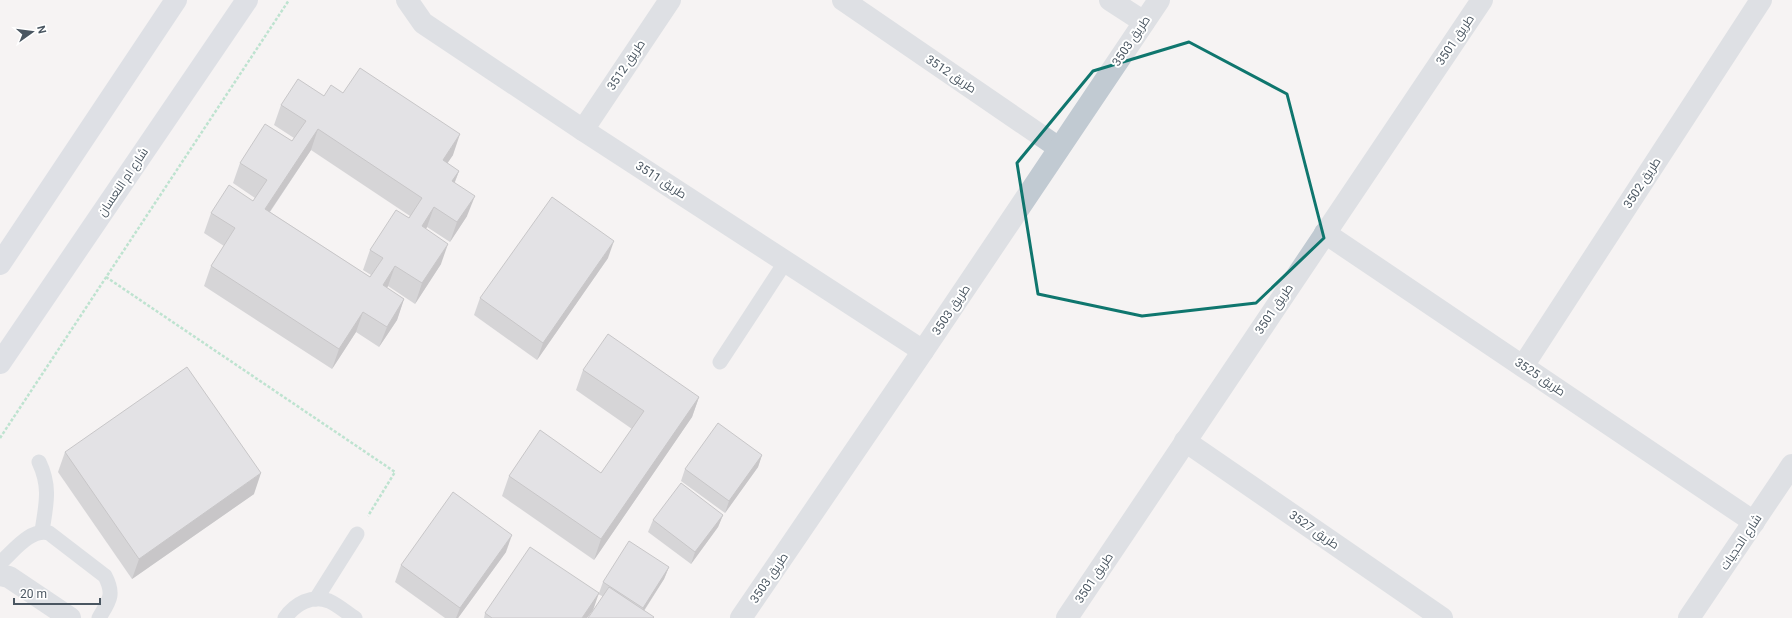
<svg xmlns="http://www.w3.org/2000/svg" width="1792" height="618" font-family="Roboto,Cairo,sans-serif">
<style>
.lines{fill:none;stroke-linecap:round;stroke-linejoin:round}
.path{stroke:#7ad0a6;stroke-width:2.5;stroke-dasharray:3 2;stroke-linecap:butt}
.lane{stroke:#c1cad2;stroke-width:15}
.street{stroke:#c1cad2;stroke-width:22}
.secondary{stroke:#c1cbd6;stroke-width:22}
.wall{fill:#b0b2b7;fill-rule:evenodd}
.shaded-wall{fill:#909195}
.building{fill:#cdcfd5;stroke:#909195;fill-rule:evenodd}
.marked{fill:none;stroke:#0f766e;stroke-width:3;stroke-linejoin:round}
.labels{text-anchor:middle;dominant-baseline:central;stroke-width:4;stroke-linejoin:round;paint-order:stroke}
.street-label{font-size:12px;fill:#4a5661;stroke:#fff}
</style>
<rect width="100%" height="100%" fill="#f5f3f3"/>
<g class="lines">
<g class="path">
<polyline points="106,277 395,472 368,516"/>
<polyline points="0,438 289,0"/>
</g>
<g class="lane">
<polyline points="720,362 786,261"/>
<path d="M39,462C51,487 46,505 42,531"/>
<path d="M0,563C13,552 30,528 49,533L105,576C115,595 109,601 99,618"/>
<polyline points="316,599 357,534"/>
<path d="M285,618C295,604 312,594 329,601C338,605 347,613 355,618"/>
</g>
<g class="street">
<polyline points="407,0 423,23 583,130 923,351"/>
<polyline points="843,0 1059,148"/>
<polyline points="1110,0 1144,22"/>
<polyline points="583,130 670,0"/>
<polyline points="1325,233 1754,522"/>
<polyline points="1523,366 1761,0"/>
<polyline points="1185,441 1442,618"/>
<polyline points="0,575 9,577 70,618"/>
<polyline points="741,618 923,351 1159,0"/>
<polyline points="1067,618 1482,0"/>
<polyline points="1689,618 1792,465"/>
</g>
<g class="secondary">
<polyline points="0,264 176,0"/>
<polyline points="0,363 247,0"/>
</g>
</g>
<g class="wall">
<path d="M343,93L453,155L447,163L459,171L455,182L467,216L450,242L427,227L426,229L441,264L415,304L388,286L387,288L404,299L397,320L379,347L356,332L332,369L204,286L211,266L224,246L204,233L211,213L253,201L255,198L233,183L240,163L292,141L294,138L274,125L281,105L324,96ZM311,150L410,216L409,218L370,250L363,270L371,275L370,277L270,212Z"/>
<polygon points="608,258 537,360 474,315 480,298"/>
<polygon points="583,370 699,397 692,417 594,560 502,496 509,476 601,473 632,429 576,390"/>
<polygon points="65,452 254,494 132,579 58,472"/>
<polygon points="762,455 758,467 725,513 681,481 685,469"/>
<polygon points="723,515 718,527 691,564 648,532 653,520"/>
<polygon points="506,552 458,618 445,618 395,582 401,565"/>
<polygon points="669,567 664,579 644,611 602,596 598,594 593,610 587,618 484,618 485,613 599,593 603,582"/>
</g>
<g class="shaded-wall">
<polygon points="318,129 311,150 258,229 265,209"/>
<polygon points="460,134 453,155 436,180 443,160"/>
<polygon points="459,171 451,191 452,181"/>
<polygon points="475,196 467,216 450,242 457,222"/>
<polygon points="434,207 427,227 414,246 422,226"/>
<polygon points="614,241 608,258 537,360 543,343"/>
<polygon points="448,244 441,264 415,304 422,283"/>
<polygon points="395,266 388,286 375,306 383,285"/>
<polygon points="404,299 397,320 379,347 387,327"/>
<polygon points="363,312 356,332 332,369 339,349"/>
<polygon points="699,397 692,417 594,560 601,539"/>
<polygon points="762,455 758,467 725,513 729,501"/>
<polygon points="261,473 254,494 132,579 139,559"/>
<polygon points="723,515 718,527 691,564 695,552"/>
<polygon points="512,535 506,552 458,618 456,618 460,608"/>
<polygon points="669,567 664,579 639,618 643,608"/>
<polygon points="599,593 593,610 587,618 582,618"/>
</g>
<g class="building">
<path d="M360,68L460,134L443,160L459,171L452,181L475,196L457,222L434,207L422,226L448,244L422,283L395,266L383,285L404,299L387,327L363,312L339,349L211,266L235,228L211,213L229,185L253,201L267,180L240,163L265,124L292,141L306,121L281,105L298,79L324,96L331,85L343,93ZM318,129L422,198L409,218L396,210L370,250L383,258L370,277L265,209Z"/>
<polygon points="552,197 614,241 543,343 480,298"/>
<polygon points="608,334 699,397 601,539 509,476 540,430 601,473 644,411 583,370"/>
<polygon points="187,367 261,473 139,559 65,452"/>
<polygon points="718,423 762,455 729,501 685,469"/>
<polygon points="681,483 723,515 695,552 653,520"/>
<polygon points="453,492 512,535 460,608 401,565"/>
<polygon points="629,541 669,567 643,608 603,582"/>
<polygon points="530,547 599,593 582,618 492,618 485,613"/>
<polygon points="609,587 654,617 653,618 588,618"/>
</g>
<path d="M0 0H1792V618H0ZM1189,42L1287,94L1324,238L1256,303L1142,316L1038,294L1017,163L1093,71Z" fill="#f5f3f3" fill-opacity=".55" fill-rule="evenodd"/>
<path class="marked" d="M1189,42L1287,94L1324,238L1256,303L1142,316L1038,294L1017,163L1093,71Z"/>
<g class="labels">
<g class="street-label">
<text transform="translate(1455 40) rotate(-56)">طريق 3501</text>
<text transform="translate(1131 41) rotate(-56)">طريق 3503</text>
<text transform="translate(626 65) rotate(-56)">طريق 3512</text>
<text transform="translate(951 74) rotate(34)">طريق 3512</text>
<text transform="translate(661 180) rotate(33)">طريق 3511</text>
<text transform="translate(123 182) rotate(-56)">شارع ام النعسان</text>
<text transform="translate(1642 183) rotate(-57)">طريق 3502</text>
<text transform="translate(1274 309) rotate(-56)">طريق 3501</text>
<text transform="translate(951 310) rotate(-56)">طريق 3503</text>
<text transform="translate(1540 377) rotate(34)">طريق 3525</text>
<text transform="translate(1314 530) rotate(35)">طريق 3527</text>
<text transform="translate(1741 542) rotate(-56)">شارع الحجيات</text>
<text transform="translate(769 578) rotate(-56)">طريق 3503</text>
<text transform="translate(1094 578) rotate(-56)">طريق 3501</text>
</g>
</g>
<g transform="translate(32 32) rotate(76)" stroke="#ffffff" stroke-width="3" paint-order="stroke">
<path d="M0-3L7 15L0 10L-7 15Z" fill="#4a5661"/>
<text y="-6" font-size="11" font-weight="bold" text-anchor="middle" fill="#4a5661">N</text>
</g>
<path d="M14 598v6h86v-6" fill="none" stroke="#4a5661" stroke-width="2"/>
<text x="20" y="598" font-size="12" fill="#4a5661" stroke="#ffffff" stroke-width="3" paint-order="stroke">20 m</text>
</svg>
